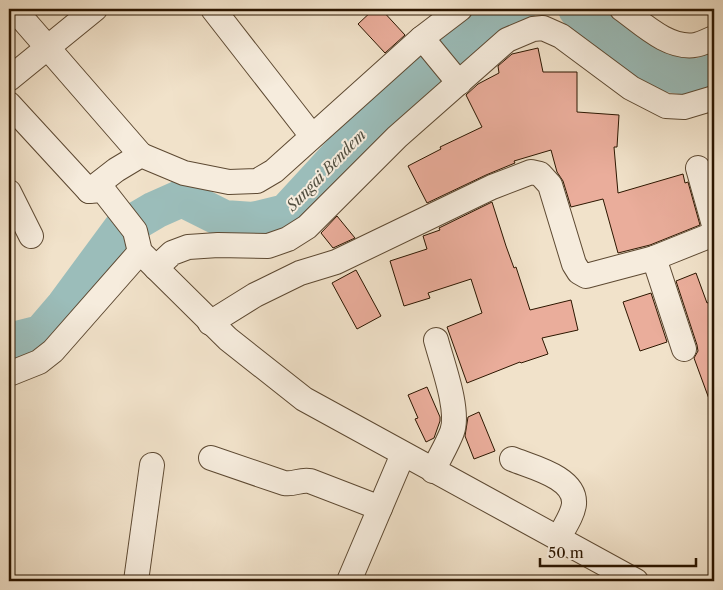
<svg xmlns="http://www.w3.org/2000/svg" width="723" height="590" font-family="'Libre Caslon Text',serif">
<style>
.lines{fill:none;stroke-linecap:round;stroke-linejoin:round}
.river{stroke:#9bbdba;stroke-width:38}
.building{fill:#eaad9b;stroke:#2c1600}
.minor-casing{stroke:#5d4932;stroke-width:26}
.minor{stroke:#f6ecdd;stroke-width:24}
.labels{text-anchor:middle;dominant-baseline:central;stroke-width:4;stroke-linejoin:round;paint-order:stroke}
.water-label{font-size:15px;font-style:italic;fill:#535041;stroke:#f6ecdd}
</style>
<rect width="100%" height="100%" fill="#f1e2ca"/>
<filter id="stains"><feTurbulence type="fractalNoise" baseFrequency=".004" numOctaves="4"/><feColorMatrix values="0 0 0 0 .2 0 0 0 0 .09 0 0 0 0 .02 0 0 0 .5 -.17"/></filter>
<radialGradient id="worn" r=".72"><stop offset=".6" stop-color="#630" stop-opacity="0"/><stop offset="1" stop-color="#630" stop-opacity=".3"/></radialGradient>
<g class="lines">
<g class="river">
<polyline points="577,9 660,72 700,78 714,71"/>
<polyline points="9,342 41,334 65,306 121,230 155,210 182,198 224,219 253,221 286,213 356,137 493,17 517,9"/>
</g>
</g>
<g class="building">
<polygon points="374,9 381,9 405,35 385,53 358,24"/>
<polygon points="538,48 543,72 577,72 577,112 619,115 617,147 614,147 618,193 683,174 685,183 688,182 700,225 650,245 618,253 603,199 571,207 563,181 557,172 551,150 514,161 515,163 486,175 427,203 408,166 441,149 440,147 482,127 466,95 478,84 499,73 498,66 512,54"/>
<polygon points="492,202 506,246 514,268 516,267 530,310 571,300 578,330 542,338 548,354 521,363 520,362 467,383 447,327 482,313 471,279 428,293 430,298 404,306 390,261 427,249 423,236 440,230 439,228"/>
<polygon points="337,216 355,238 333,248 321,233"/>
<polygon points="356,270 381,316 357,329 332,283"/>
<polygon points="696,273 707,303 714,300 714,407 712,407 694,358 698,351 697,345 676,281"/>
<polygon points="651,293 667,342 640,351 623,302"/>
<polygon points="427,387 440,417 440,421 434,438 426,442 415,419 418,418 408,395"/>
<polygon points="479,412 495,451 474,459 465,436 468,417"/>
</g>
<g class="lines">
<g class="minor-casing">
<g id="minor">
<polyline points="14,9 141,155"/>
<polyline points="213,9 312,136"/>
<path d="M622,9C643,24 668,49 695,45C702,44 708,40 714,38"/>
<polyline points="422,38 459,83"/>
<polyline points="9,79 95,9"/>
<polyline points="9,104 89,191 103,190 135,231 140,252 228,339 304,399 636,581"/>
<polyline points="698,168 714,225"/>
<polyline points="89,191 116,170 141,155 184,173 229,182 257,181 274,171 422,38 460,9"/>
<polyline points="9,192 31,236"/>
<polyline points="654,258 684,349"/>
<polyline points="156,268 172,253 188,247 218,245 268,246 288,239 307,227 397,137 507,40 533,29 543,28 561,36 631,88 666,106 684,107 714,98"/>
<polyline points="210,323 255,295 300,273 336,262 492,187 531,172 540,174 550,185 574,264 579,272 586,276 654,258 714,234"/>
<polyline points="9,374 39,362 53,351 140,252"/>
<path d="M211,458L284,483C294,485 300,479 310,481L380,508"/>
<path d="M512,459C531,467 576,477 574,504C573,515 563,529 558,539"/>
<path d="M433,471C439,458 447,445 452,432C460,410 442,363 436,340"/>
<polyline points="136,581 152,465"/>
<polyline points="349,581 403,454"/>
</g>
</g>
<use href="#minor" class="minor"/>
</g>
<g class="labels">
<g class="water-label">
<text transform="translate(326 170) rotate(-46)">Sungai Bendem</text>
</g>
</g>
<rect width="723" height="590" fill="none" stroke="#f1e2ca" stroke-width="30"/>
<rect x="10" y="10" width="703" height="570" fill="none" stroke="#2c1600" stroke-width="2.5"/>
<rect x="15" y="15" width="693" height="560" fill="none" stroke="#2c1600"/>
<path d="M540 558v8h156v-8" fill="none" stroke="#2c1600" stroke-width="2.5"/>
<text x="548" y="558" font-size="15" fill="#2c1600" stroke="#f6ecdd" stroke-width="4" paint-order="stroke">50 m</text>
<rect width="100%" height="100%" filter="url(#stains)"/>
<rect width="100%" height="100%" fill="url(#worn)"/>
</svg>
